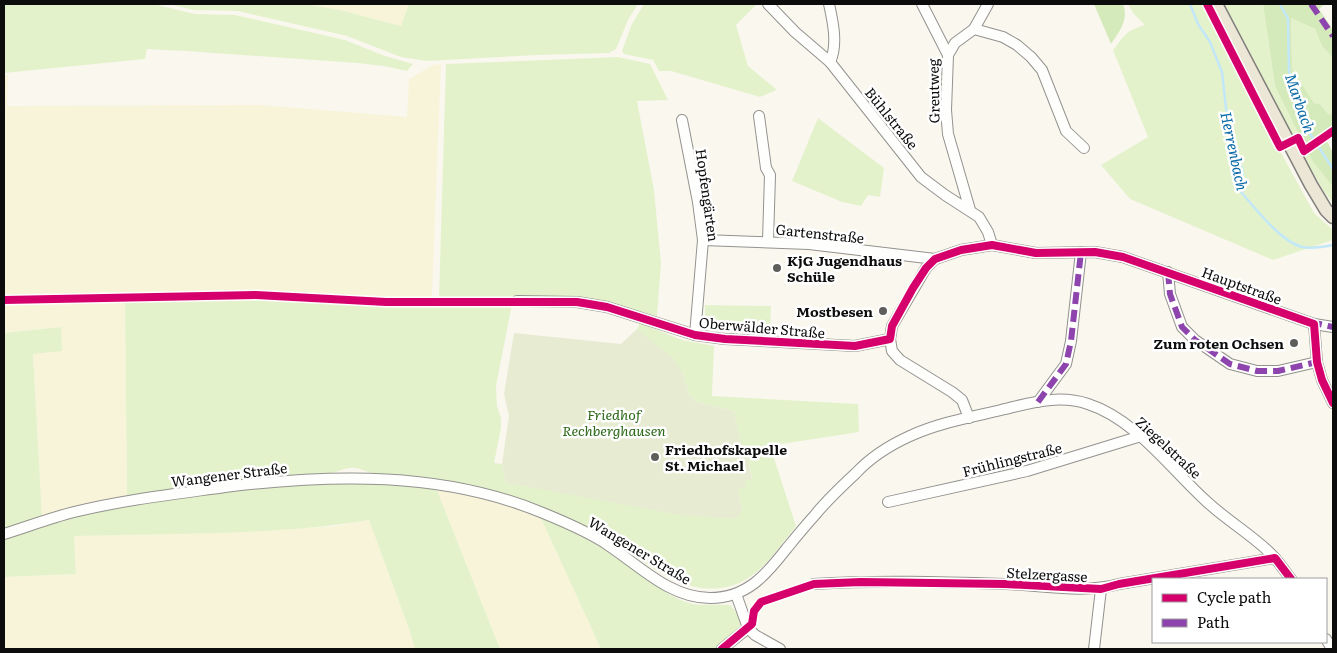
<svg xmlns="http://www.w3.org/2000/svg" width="1337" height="653" font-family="Literata,serif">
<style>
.farmland{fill:#f8f4da}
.green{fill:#e4f2cc}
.forest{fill:#d5eaba}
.cemetery{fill:#e7ebd2}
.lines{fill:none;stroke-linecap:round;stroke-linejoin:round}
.stream{stroke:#c2e7f8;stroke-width:2.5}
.minor-casing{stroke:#93928e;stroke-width:12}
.major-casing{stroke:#807f7c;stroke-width:15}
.minor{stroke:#fefefd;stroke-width:10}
.major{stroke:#ece6d6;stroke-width:12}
.quiet{stroke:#8e44ad;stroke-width:6;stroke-dasharray:12 6;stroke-linecap:butt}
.cycleway-casing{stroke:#fff;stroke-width:11}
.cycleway{stroke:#d6006c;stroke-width:8}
.poi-dot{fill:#5f5e5b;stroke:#fff;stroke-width:2}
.labels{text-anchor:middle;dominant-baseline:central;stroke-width:5;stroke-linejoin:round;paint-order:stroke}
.street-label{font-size:14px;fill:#0c0c0c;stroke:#fff}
.poi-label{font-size:14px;font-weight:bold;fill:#0c0c0c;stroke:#fff;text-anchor:start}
.park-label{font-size:14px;font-style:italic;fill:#2b6817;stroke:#fff}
.water-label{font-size:15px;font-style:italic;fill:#0b6aa7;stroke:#fff}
</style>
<rect width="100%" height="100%" fill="#faf7ef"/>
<g class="farmland">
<polygon points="304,4 409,4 401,26 340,10"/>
<polygon points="441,64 432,297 430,299 253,293 4,299 4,75 8,75 7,106 261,105 407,117 409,79 433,65"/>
<polygon points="125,300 127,496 42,516 33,353 61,327 4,333 4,303"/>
<polygon points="436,488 479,497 540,516 601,649 500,649"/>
<polygon points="369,520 409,629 415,649 4,649 4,577 76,574 74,536 256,531 336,526"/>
</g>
<g class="green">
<polygon points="4,4 153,4 195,14 235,15 345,40 385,56 413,64 407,71 384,66 357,63 186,51 147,49 145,59 4,73"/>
<polygon points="169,4 304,4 340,10 401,26 409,4 638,4 628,20 616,49 609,53 538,55 427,61 401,57 347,36 238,11 193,10"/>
<polygon points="644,4 757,4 736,25 748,66 777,90 760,97 671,71 659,71 653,60 624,54 622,51 632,24"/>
<path d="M1128,4H1204L1274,140L1314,213L1333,230V240L1273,260L1130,199L1101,165L1148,137L1113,50C1126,34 1125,31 1145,25L1133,13Z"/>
<polygon points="1224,4 1263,4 1275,86 1333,187 1333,203 1324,192 1308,164"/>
<polygon points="1291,18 1315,29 1322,46 1333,58 1333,102 1331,105 1333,105 1333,112 1329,115 1320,104 1314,103 1292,70"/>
<polygon points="618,57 650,64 668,100 637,101 654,190 661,263 657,316 594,299 557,297 439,297 446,64"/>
<polygon points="818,118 884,168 880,197 868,195 861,206 842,202 792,181"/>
<path d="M258,298L512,304L496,386L497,406L501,418V428L494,463L502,464L506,483L742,511L738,489L745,480L752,478L748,455L772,452L796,526C779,547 761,576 734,585C689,600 652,566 616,545C597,534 577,523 556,514C498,486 444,480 380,475C371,474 363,469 355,468C347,467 337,472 329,474L127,496L125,300Z"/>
<polygon points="705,305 771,306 770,335 725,332 711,329 705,319"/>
<polygon points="640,323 682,340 714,346 712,396 858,404 859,432 742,450 734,411 697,402 689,395 683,373 637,329"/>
<polygon points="61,327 62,351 33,354 42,516 4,528 4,333"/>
<path d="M326,483H388L436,488L500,649H415L409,629L369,520C272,536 172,533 74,536L76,574L4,577V537L78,515L171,499L258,487Z"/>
<path d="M540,516C565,528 589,539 611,554C631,567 667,597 689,603C702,607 717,603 730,605C735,611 742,619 740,627L715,649H601Z"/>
</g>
<g class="forest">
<path d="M1094,4H1123C1129,19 1120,31 1111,44Z"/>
<polygon points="1263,4 1325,4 1319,9 1333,30 1333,58 1322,46 1315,29 1291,18 1292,69 1314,103 1320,104 1329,115 1333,112 1333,134 1326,139 1333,153 1333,187 1312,160 1275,86"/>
</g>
<polygon class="cemetery" points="637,329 674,359 683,373 689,395 697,402 734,411 744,457 748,456 752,479 745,480 746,487 738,489 742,511 736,519 680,515 506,483 502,464 509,416 504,394 514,333 621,344"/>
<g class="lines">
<g class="stream">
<path d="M1190,4L1198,24L1210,42L1222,72L1226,108L1243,173L1241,192C1255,208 1281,242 1302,247C1313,249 1323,247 1333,245"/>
<polyline points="1280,4 1288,19 1289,71 1307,129 1333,169"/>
</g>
<g class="minor-casing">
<g id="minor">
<polyline points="768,4 795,32 830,62 921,177 945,195 979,217 988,232 992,245"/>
<path d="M829,4C833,22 838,45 830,62"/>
<polyline points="922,4 948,55 946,110 948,134 970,210"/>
<polyline points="974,29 1003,37 1017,45 1031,57 1042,70 1066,131 1084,148"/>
<polyline points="948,55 955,43 974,29 988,4"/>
<polyline points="759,116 766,168 770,175 768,241"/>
<polyline points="682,120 698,202 703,240 695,335"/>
<polyline points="703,240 809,244 935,259"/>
<polyline points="1168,272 1170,294 1182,327 1195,340 1230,364 1257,371 1278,371 1317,362"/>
<polyline points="517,301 577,302 607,307 695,335 725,339 855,346 890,339"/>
<polyline points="1314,324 1317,362 1322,380 1333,403"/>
<polyline points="1038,402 1066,364 1071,341 1081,252"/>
<polyline points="969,418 962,400 952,392 900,360 892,351 890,339 892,326 926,268 935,259 961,250 992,245 1036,253 1095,252 1123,257 1314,324 1333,327"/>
<polyline points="888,502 1027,471 1141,436"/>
<path d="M4,534C27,527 50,518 74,512C123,500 175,494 225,487C332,474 442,471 543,513C565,522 589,532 608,545C640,566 670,598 710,598C747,598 766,575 787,548C796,537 805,526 815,515C827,500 842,486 856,473C871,457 890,445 910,436C938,423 971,417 1001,410C1018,406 1034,401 1051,400C1063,399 1076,400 1088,404C1135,419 1170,468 1205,500C1225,519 1249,533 1268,551C1277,559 1284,570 1291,579"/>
<path d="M814,584C877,580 942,582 1005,584C1042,585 1083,594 1119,584L1275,558"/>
<polyline points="736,594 748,628 755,635 780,649"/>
<polyline points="1326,639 1332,649"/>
<polyline points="722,649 748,628"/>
<polyline points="1094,649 1101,589"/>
</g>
</g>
<g class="major-casing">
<polyline id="major" points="1216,4 1311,185 1326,210 1333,217"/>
</g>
<use href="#minor" class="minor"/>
<use href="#major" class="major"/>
<g class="quiet">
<polyline points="1311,4 1333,36"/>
<polyline points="1168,272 1170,294 1182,327 1195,340 1230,364 1257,371 1278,371 1317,362"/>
<polyline points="1310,322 1333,327"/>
<polyline points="1038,402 1066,364 1071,341 1081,252 1084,252"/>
</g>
<g class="cycleway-casing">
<g id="cycleway">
<polyline points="1207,4 1280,147 1298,138 1304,151 1333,131"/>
<polyline points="4,300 256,295 386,302 577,302 607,307 695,335 725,339 855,346 890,339 892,326 913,288 926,268 935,259 961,250 992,245 1036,253 1095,252 1123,257 1314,324 1317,362 1322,380 1333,403"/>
<polyline points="722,649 752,624 754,611 761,602 814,584 861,582 1005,584 1101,589 1119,584 1275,558 1291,579"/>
</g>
</g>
<use href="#cycleway" class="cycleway"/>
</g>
<g class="poi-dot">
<circle cx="777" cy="268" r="5"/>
<circle cx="883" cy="311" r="5"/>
<circle cx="1294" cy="343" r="5"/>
<circle cx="655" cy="457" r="5"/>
</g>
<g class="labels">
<g class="street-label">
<text transform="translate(933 91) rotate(-91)">Greutweg</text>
<text transform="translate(892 118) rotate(51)">Bühlstraße</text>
<text transform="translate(708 195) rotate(82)">Hopfengärten</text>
<text transform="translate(820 233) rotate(6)">Gartenstraße</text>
<text transform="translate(1242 285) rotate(20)">Hauptstraße</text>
<text transform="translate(762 327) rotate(5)">Oberwälder Straße</text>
<text transform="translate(1169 447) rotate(43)">Ziegelstraße</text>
<text transform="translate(1012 459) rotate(-14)">Frühlingstraße</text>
<text transform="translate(229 474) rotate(-7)">Wangener Straße</text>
<text transform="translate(640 550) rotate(31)">Wangener Straße</text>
<text transform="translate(1047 574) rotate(3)">Stelzergasse</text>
</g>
<g class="poi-label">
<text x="787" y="260">KjG Jugendhaus<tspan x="787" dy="16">Schüle</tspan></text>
<text x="873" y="311" text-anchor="end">Mostbesen</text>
<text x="1284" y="343" text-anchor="end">Zum roten Ochsen</text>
<text x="665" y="449">Friedhofskapelle<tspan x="665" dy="16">St. Michael</tspan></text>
</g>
<g class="park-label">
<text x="614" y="414">Friedhof<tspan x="614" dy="16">Rechberghausen</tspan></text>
</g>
<g class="water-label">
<text transform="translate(1301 103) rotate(71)">Marbach</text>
<text transform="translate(1235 151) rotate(78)">Herrenbach</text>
</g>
</g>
<rect width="1337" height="653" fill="none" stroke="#0c0c0c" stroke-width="10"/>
<rect x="1152" y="578" width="175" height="65" fill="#ffffff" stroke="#9e9e9e"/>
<rect x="1162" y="594" width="25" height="8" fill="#d6006c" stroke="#9e9e9e"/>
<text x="1197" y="603" font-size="15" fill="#0c0c0c">Cycle path</text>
<rect x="1162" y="619" width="25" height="8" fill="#8e44ad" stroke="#9e9e9e"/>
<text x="1197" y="628" font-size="15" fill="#0c0c0c">Path</text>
</svg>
